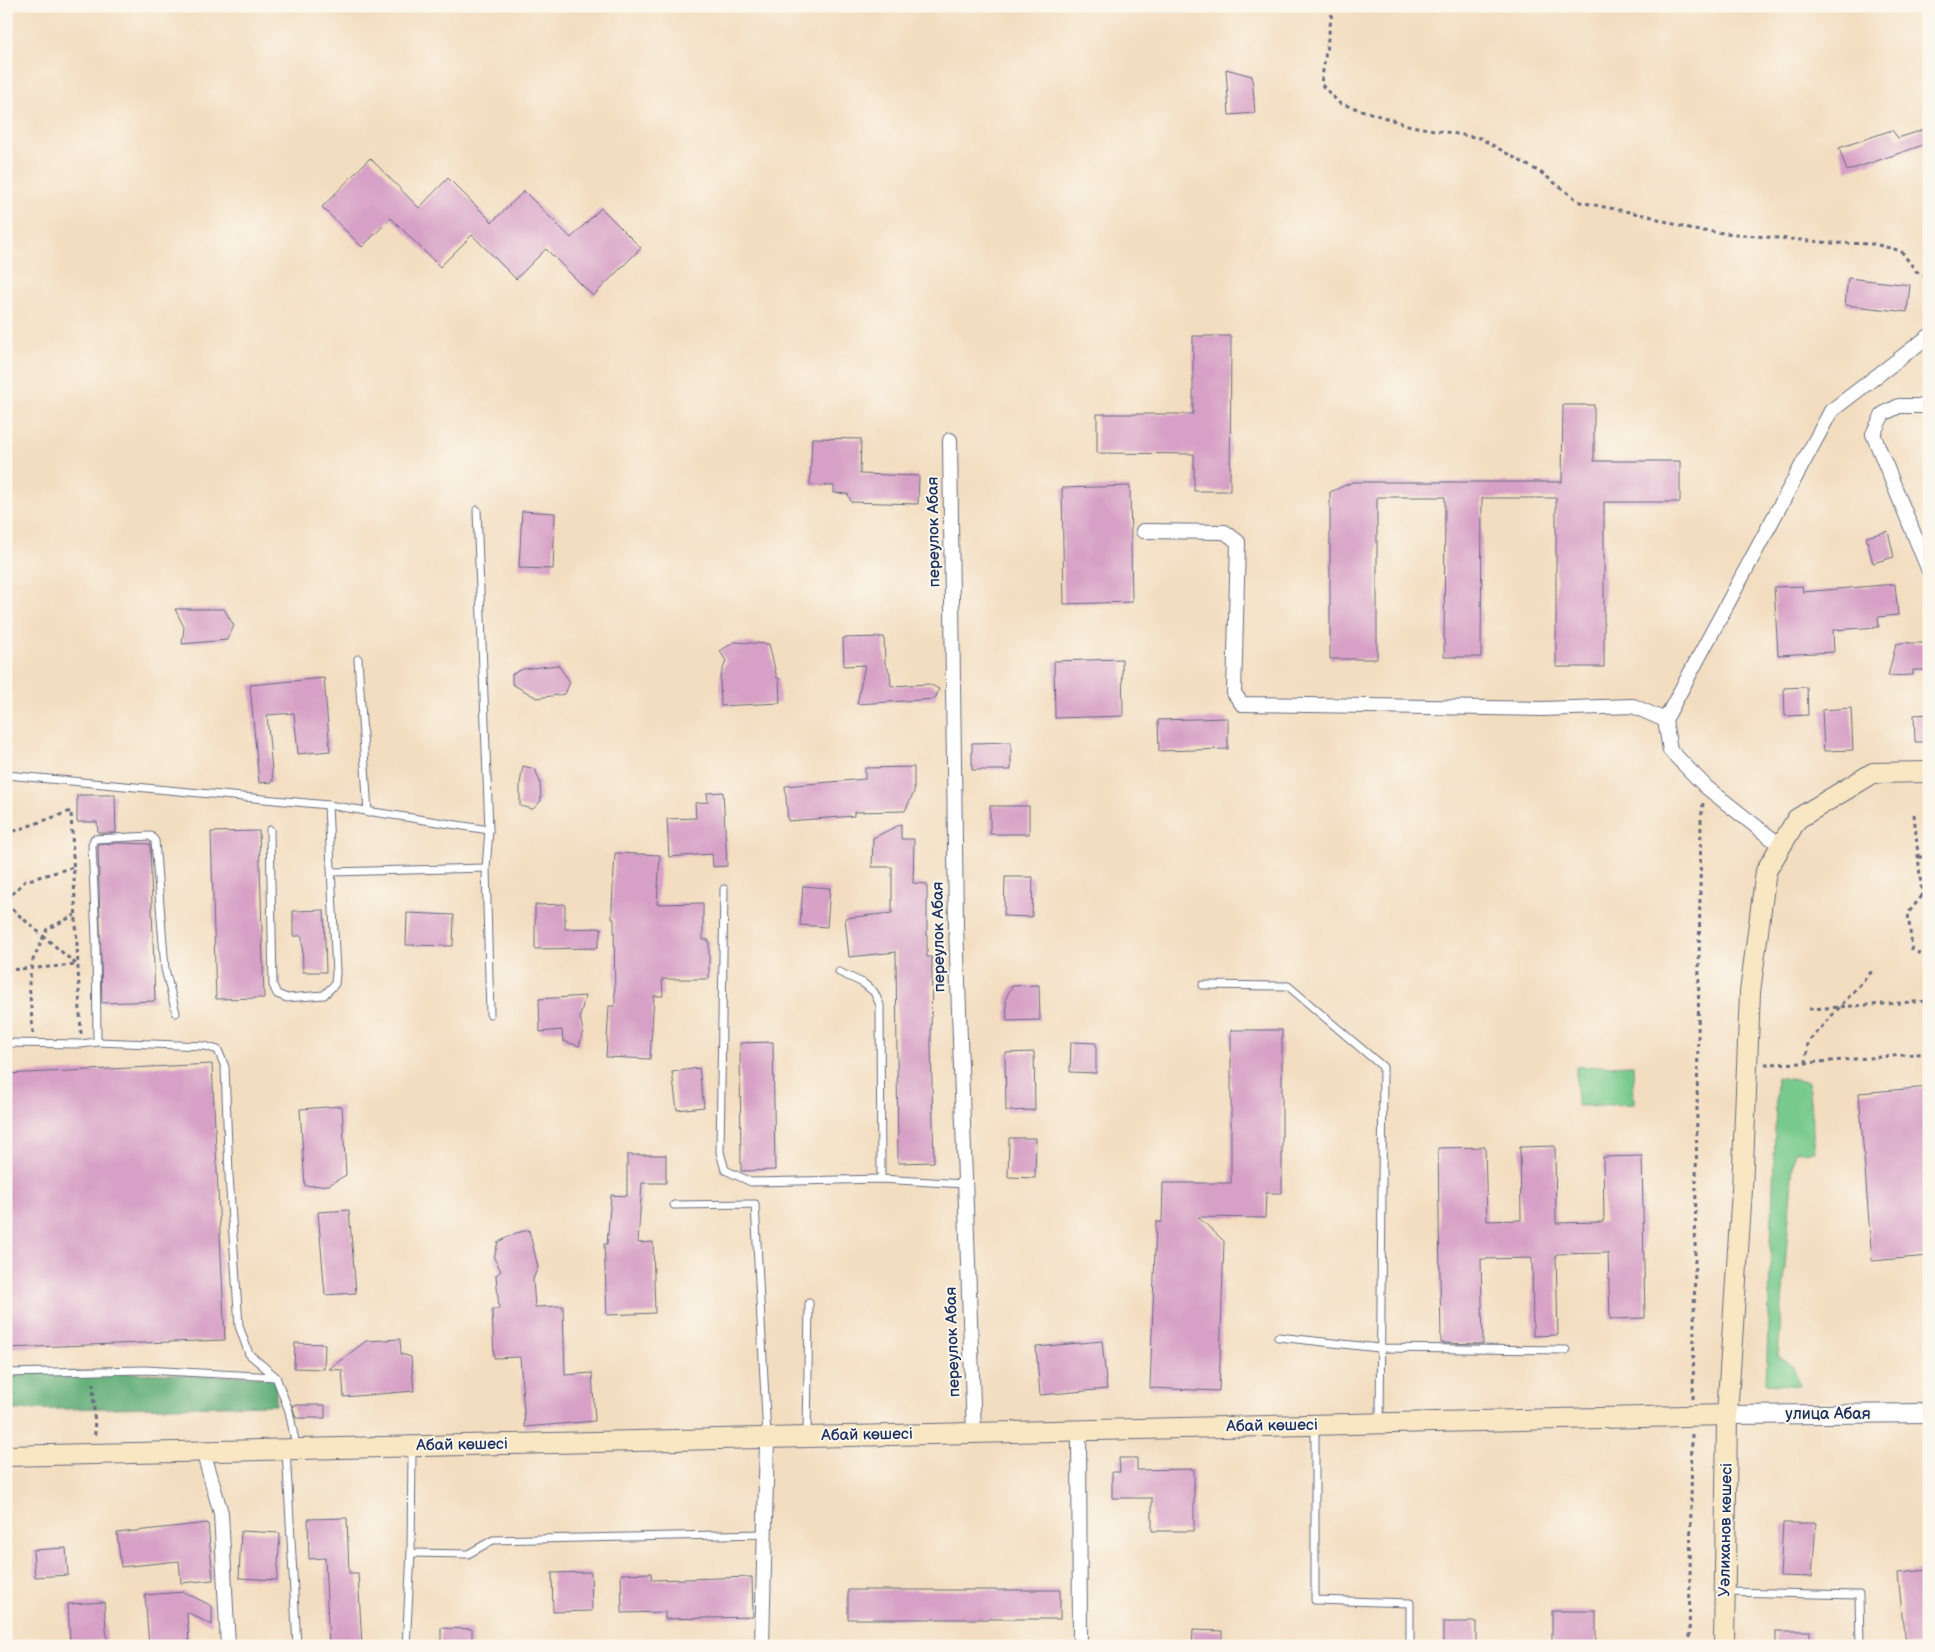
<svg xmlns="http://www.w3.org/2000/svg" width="1935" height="1652" font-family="'Balsamiq Sans',sans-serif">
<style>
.green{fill:#78ca8c;stroke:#4a7c75}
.forest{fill:#62ae78;stroke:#3e6e6b}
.building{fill:#d7a0c6}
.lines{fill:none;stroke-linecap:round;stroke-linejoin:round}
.service-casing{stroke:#676c80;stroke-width:9}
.minor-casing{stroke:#676c80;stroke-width:16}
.tertiary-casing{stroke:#676c80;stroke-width:20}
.secondary-casing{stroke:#676c80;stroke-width:22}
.path{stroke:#676c80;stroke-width:3;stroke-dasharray:4 4;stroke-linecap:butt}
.service{stroke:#fff;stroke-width:7}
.minor{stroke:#fff;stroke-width:14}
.tertiary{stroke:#fff;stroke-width:18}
.secondary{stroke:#f9e7c3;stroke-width:20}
.labels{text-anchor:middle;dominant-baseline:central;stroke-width:4;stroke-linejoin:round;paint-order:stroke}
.street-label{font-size:16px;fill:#1b2f5e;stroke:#fbf7ec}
</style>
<rect width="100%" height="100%" fill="#fbf7ec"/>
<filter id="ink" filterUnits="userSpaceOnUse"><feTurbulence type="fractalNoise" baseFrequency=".02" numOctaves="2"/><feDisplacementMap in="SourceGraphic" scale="10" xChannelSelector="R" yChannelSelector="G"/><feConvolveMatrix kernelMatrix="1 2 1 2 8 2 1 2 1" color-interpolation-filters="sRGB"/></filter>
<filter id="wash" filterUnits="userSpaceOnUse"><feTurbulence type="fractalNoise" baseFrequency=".0096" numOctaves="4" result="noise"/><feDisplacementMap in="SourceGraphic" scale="20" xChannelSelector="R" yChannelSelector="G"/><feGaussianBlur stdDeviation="1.12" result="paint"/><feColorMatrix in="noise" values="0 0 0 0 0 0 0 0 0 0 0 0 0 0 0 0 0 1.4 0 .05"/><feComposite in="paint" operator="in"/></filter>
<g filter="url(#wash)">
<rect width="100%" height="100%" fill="#f3ddc0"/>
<g class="green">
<polygon points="1633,1065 1634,1104 1577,1106 1576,1067"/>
<polygon points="1777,1077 1808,1082 1815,1151 1794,1152 1778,1356 1793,1367 1800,1386 1766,1383"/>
</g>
<polygon class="forest" points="93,1372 276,1377 276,1405 6,1410 6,1373"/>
<g id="blocks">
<g class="building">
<polygon points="1226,69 1252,76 1255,113 1229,115"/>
<polygon points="1929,128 1929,143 1847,171 1839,148 1892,130 1898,138"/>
<polygon points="370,158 419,208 448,178 492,222 524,191 571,238 601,208 641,248 593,296 546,249 516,279 472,235 440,267 391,218 362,247 322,207"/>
<polygon points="1848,278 1910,285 1907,312 1845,305"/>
<polygon points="1193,336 1231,336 1230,491 1194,491 1194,454 1097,453 1097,414 1193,414"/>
<polygon points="1563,405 1594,405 1594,461 1680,461 1680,502 1604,502 1604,667 1556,667 1556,498 1482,498 1481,657 1444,657 1445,497 1377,497 1377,659 1330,659 1330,492 1353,482 1562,482"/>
<polygon points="812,438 861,439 860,474 919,476 918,504 851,502 848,494 834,493 834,486 810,485"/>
<polygon points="1130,486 1132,602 1064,604 1062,488"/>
<polygon points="522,511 555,513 553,569 519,568"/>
<polygon points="1888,531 1894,557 1873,563 1866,537"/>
<polygon points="1895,584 1898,615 1878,617 1879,627 1833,630 1834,652 1778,655 1774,587 1802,586 1803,592"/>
<polygon points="175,609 224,609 234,626 227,640 182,644 184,627"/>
<polygon points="884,637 885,663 890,673 891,686 929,684 939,689 935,699 857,704 865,665 844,666 843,638"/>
<polygon points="734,642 769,644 777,678 779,678 780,703 721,706 720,677 726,661 720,651"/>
<polygon points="1907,642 1908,643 1929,643 1929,670 1913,670 1913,675 1888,676 1896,644"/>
<polygon points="1122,659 1123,716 1055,718 1054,661"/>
<polygon points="558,665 570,682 565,694 537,698 512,684 512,674 523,669"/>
<polygon points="324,678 330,751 298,754 294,713 267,715 273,782 259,783 250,685"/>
<polygon points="1807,687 1808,715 1785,716 1784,688"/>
<polygon points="1851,708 1853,750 1824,751 1822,710"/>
<polygon points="1929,714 1929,742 1915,742 1914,715"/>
<polygon points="1228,718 1228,749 1159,751 1158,720"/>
<polygon points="1011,742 1011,770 972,770 972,743"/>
<polygon points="523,766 535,769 540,782 541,801 533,809 520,806 520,784"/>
<polygon points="914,767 914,792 905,811 854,812 854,816 788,821 785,786 865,779 865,768"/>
<polygon points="723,792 727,866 713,867 712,854 669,857 667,819 696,818 695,803 708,802 707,793"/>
<polygon points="77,795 115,795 116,833 98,833 97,822 77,822"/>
<rect x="990" y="806" width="39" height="28"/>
<polygon points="901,824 901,839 914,839 913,883 927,884 927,957 932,957 931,1045 934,1162 898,1163 896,952 849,957 845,918 892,913 892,867 872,867 873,838"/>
<polygon points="259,831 264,998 216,999 211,832"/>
<polygon points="116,843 150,844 155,1001 102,1003 98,844"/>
<polygon points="615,853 660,855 657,904 703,903 703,940 709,940 709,979 662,979 663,996 654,996 650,1059 606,1057 609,1006 615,1006 614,919 612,919 612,906"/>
<polygon points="1005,877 1033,877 1032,917 1004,916"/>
<polygon points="803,886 830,888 827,927 800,925"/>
<polygon points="565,904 565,929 602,928 597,948 535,949 535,905"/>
<polygon points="324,910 326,972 303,972 302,936 293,936 293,911"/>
<polygon points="407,913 454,915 453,946 406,945"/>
<polygon points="1039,985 1040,1020 1007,1021 1006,998 1012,986"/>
<polygon points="585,996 580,1017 583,1031 579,1046 563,1041 562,1030 540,1032 539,999"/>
<polygon points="1231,1030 1282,1030 1282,1193 1266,1193 1265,1218 1198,1217 1224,1241 1219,1391 1150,1388 1156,1222 1162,1222 1163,1183 1231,1183"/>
<polygon points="773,1042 775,1170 741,1171 740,1043"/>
<polygon points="1071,1042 1096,1043 1096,1073 1070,1072"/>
<polygon points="1034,1052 1035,1110 1006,1111 1005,1053"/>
<polygon points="212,1064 225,1340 6,1348 6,1074"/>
<polygon points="699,1068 704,1107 677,1110 672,1072"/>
<polygon points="1929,1087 1929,1256 1872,1261 1859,1093"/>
<polygon points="342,1106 346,1175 329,1185 305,1186 300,1109"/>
<polygon points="1009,1138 1036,1138 1035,1178 1008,1177"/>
<polygon points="1555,1146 1556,1223 1604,1222 1603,1157 1642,1156 1645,1318 1610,1319 1608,1253 1556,1254 1558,1335 1533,1336 1532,1258 1481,1259 1483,1344 1441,1343 1438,1148 1485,1147 1487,1221 1521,1220 1520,1147"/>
<polygon points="627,1155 666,1155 666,1183 642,1183 638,1243 653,1242 655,1313 607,1315 604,1244 607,1244 611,1195 627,1196"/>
<polygon points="349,1210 356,1293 325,1295 318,1212"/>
<polygon points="529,1230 538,1267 533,1279 535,1307 563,1306 565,1375 592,1373 595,1421 525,1427 520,1357 494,1358 492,1309 499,1309 496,1275 501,1271 494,1258 498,1242 516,1233"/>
<polygon points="400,1339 401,1354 411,1357 414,1391 344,1397 342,1370 329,1369 366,1341"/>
<polygon points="1102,1341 1107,1389 1040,1395 1036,1347"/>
<polygon points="295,1343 325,1344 324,1369 294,1368"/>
<polygon points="292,1405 325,1405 325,1418 296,1418"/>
<polygon points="1119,1458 1137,1458 1137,1470 1194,1469 1194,1531 1152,1531 1152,1498 1112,1498 1112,1472 1120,1472"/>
<polygon points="347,1518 349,1573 358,1573 362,1646 329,1646 325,1558 309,1559 308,1519"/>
<polygon points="208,1523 213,1580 181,1583 179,1561 121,1567 117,1533"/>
<polygon points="1783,1523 1816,1523 1812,1577 1780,1576"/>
<polygon points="241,1531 280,1533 277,1580 239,1578"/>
<polygon points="66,1548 68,1575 35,1577 33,1550"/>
<polygon points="1929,1570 1929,1646 1905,1646 1898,1573"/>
<polygon points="591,1572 592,1611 553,1612 552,1573"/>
<polygon points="651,1573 652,1580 752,1577 753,1617 665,1619 665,1612 622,1613 621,1574"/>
<rect x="848" y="1590" width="212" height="29"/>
<polygon points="184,1592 212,1606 212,1625 187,1612 189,1643 149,1646 145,1595"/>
<polygon points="104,1602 107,1640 70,1642 68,1604"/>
<rect x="1552" y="1611" width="44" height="35"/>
<rect x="1443" y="1622" width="33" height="24"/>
<polygon points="441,1628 472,1629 472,1646 441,1646"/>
<polygon points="1193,1630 1222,1631 1222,1646 1192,1646"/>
<rect x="1776" y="1631" width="34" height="15"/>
</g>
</g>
</g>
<g filter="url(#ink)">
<use href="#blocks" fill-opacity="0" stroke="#676c80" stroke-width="1"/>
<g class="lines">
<g class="service-casing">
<g id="service">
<polyline points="477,510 489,830 486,868 490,1014"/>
<polyline points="358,659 368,813"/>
<polyline points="6,775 328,805 489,830"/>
<polyline points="270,830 273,985 277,994 287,998 324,995 335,984 336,973 328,805"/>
<polyline points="332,872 486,868"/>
<polyline points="724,889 720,1152 725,1170 751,1182 881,1179 964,1184"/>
<polyline points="839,972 863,983 874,992 880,1005 881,1179"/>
<polyline points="1203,985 1288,986 1383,1067 1380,1423"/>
<polyline points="176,1013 165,969 155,841 151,836 94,839 92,845 96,938 97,1042 205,1046 218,1050 225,1067 229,1175 239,1326 249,1354 276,1377 289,1411 296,1446"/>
<polyline points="6,1043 81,1044 97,1042"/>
<polyline points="674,1205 755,1204 767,1437"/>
<polyline points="1278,1337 1379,1348 1566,1350"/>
<polyline points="6,1373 145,1370 276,1377"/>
<polyline points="1315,1427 1315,1600 1410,1603 1410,1646"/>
<polyline points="807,1436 809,1303"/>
<polyline points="286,1450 297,1646"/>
<polyline points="411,1553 468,1554 493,1540 765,1534"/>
<polyline points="1725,1592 1859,1595 1860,1646"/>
<polyline points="406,1646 411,1553 412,1449"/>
</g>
</g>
<g class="minor-casing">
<g id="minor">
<polyline points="1929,406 1899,406 1883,414 1873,434 1929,571"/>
<polyline points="950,440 956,926 974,1433"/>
<polyline points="1143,531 1225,532 1238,542 1234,693 1242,704 1542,709 1633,706 1665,720"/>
<polyline points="1781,846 1706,787 1670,750 1665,720 1831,411 1929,336"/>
<polyline points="1079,1430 1080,1646"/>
<polyline points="203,1451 221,1513 228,1646"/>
<polyline points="762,1646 767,1438"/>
</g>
</g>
<g class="tertiary-casing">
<polyline id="tertiary" points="1727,1415 1929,1413"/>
</g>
<g class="secondary-casing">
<g id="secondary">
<polyline points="6,1456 1727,1415"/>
<polyline points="1724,1646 1727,1415 1742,1190 1750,992 1766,871 1797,819 1873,773 1929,772"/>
</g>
</g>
<g class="path">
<polyline points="1333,6 1321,84 1339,103 1411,126 1480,138 1543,174 1580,202 1649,216 1692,230 1832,243 1874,244 1901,251 1916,271 1929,278"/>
<polyline points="1914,814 1922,896 1929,899"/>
<polyline points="6,834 71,811 81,1034"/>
<polyline points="1918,857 1929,857"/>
<polyline points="1922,896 1908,913 1912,949 1929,959"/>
<polyline points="6,900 25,881 74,867"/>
<polyline points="6,904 77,965"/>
<polyline points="6,970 77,965"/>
<polyline points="1809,1009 1929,1001"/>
<polyline points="33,1033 29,982 33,960 47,929 75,915"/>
<polyline points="1806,1063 1808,1042 1874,969"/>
<polyline points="1765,1064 1806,1063 1929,1053"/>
<polyline points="93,1383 95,1436"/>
<polyline points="1693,1399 1701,820 1703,803"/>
<polyline points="1689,1646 1692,1432"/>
</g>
<use href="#service" class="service"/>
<use href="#minor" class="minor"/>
<use href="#tertiary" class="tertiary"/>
<use href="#secondary" class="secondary"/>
</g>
</g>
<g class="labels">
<g class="street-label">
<text transform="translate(934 532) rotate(-91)">переулок Абая</text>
<text transform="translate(939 937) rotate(-91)">переулок Абая</text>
<text transform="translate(953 1342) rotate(-92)">переулок Абая</text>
<text x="1828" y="1414">улица Абая</text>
<text transform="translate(1272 1426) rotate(-1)">Абай көшесі</text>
<text transform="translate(867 1435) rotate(-1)">Абай көшесі</text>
<text transform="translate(462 1445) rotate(-1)">Абай көшесі</text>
<text transform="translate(1726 1530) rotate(-89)">Уәлиханов көшесі</text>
</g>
</g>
<rect width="1935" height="1652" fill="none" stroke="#fbf7ec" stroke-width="25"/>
</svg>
